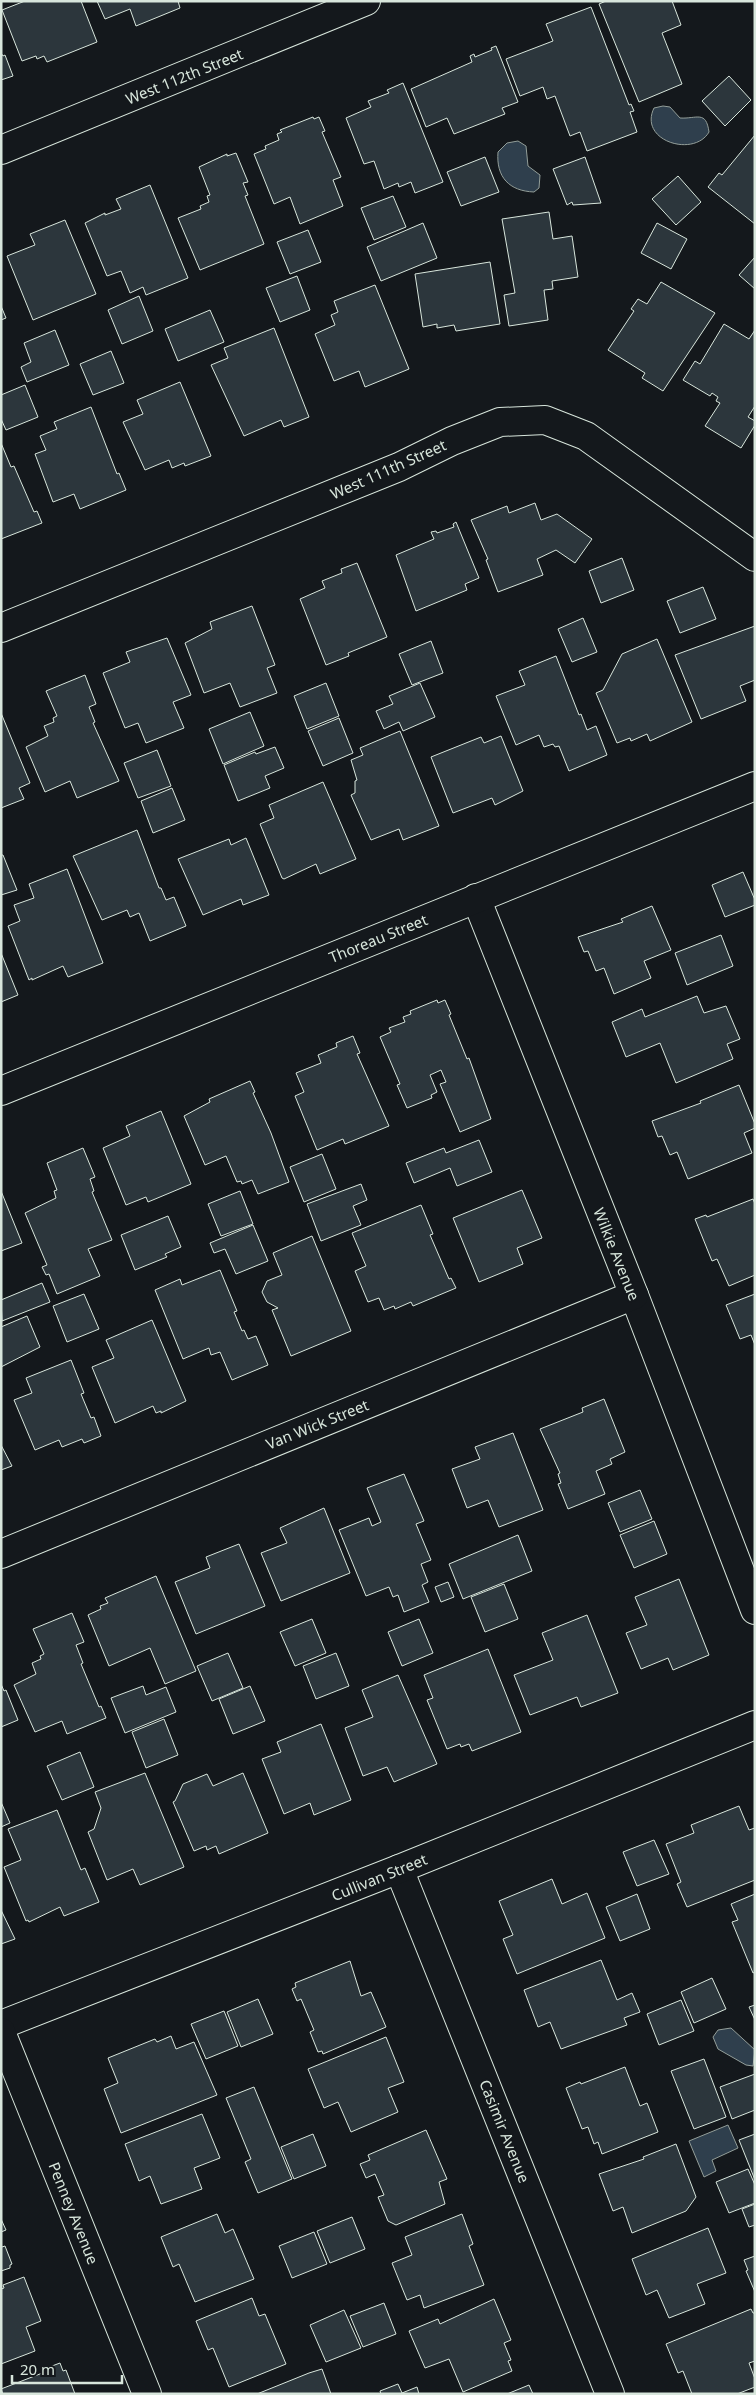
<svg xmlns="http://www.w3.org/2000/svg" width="756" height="2395" font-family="'Noto Sans',sans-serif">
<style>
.water{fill:#2f3f4d;stroke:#939e99}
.building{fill:#2c363c;stroke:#d8e6dc}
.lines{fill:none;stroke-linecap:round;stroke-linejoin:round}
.minor-casing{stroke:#d8e6dc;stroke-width:30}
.minor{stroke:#14181c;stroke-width:28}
.labels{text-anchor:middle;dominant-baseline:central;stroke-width:4;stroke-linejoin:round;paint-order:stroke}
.street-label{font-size:15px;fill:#d8e6dc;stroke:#14181c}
</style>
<rect width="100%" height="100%" fill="#14181c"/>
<g class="water">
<path d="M663,106L670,107L680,118C697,119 706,110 709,132C694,158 638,141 654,108Z"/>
<path d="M518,141L526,146L528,166L540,175L539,188L534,192C509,191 496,177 498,152L507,143Z"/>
<polygon points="731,2028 755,2050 753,2066 746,2065 718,2049 713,2037 718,2030"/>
<polygon points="728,2125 738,2148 712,2160 716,2171 704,2177 689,2141"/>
</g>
<g class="building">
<polygon points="25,1 81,1 97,42 47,62 44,56 37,59 36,56 22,61 2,10"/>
<polygon points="97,1 178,1 180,8 136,26 130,9 105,19"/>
<polygon points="606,1 672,1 681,25 662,33 682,84 639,102 599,4"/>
<polygon points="591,7 629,105 631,104 634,111 630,112 637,132 587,151 580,132 570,136 555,96 547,99 543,87 520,96 506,59 553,41 546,24"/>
<polygon points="496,46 518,102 502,108 505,114 454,134 447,118 426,127 411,89 472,62 470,56 474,54 475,57 492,50 491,48"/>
<polygon points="1,53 3,56 5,55 13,76 1,80"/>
<polygon points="729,76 751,100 725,126 702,101"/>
<polygon points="403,83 443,182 415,193 411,182 399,187 398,183 384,189 374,161 364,164 346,118 371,107 368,101 389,93 387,90"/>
<polygon points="313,117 314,119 319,117 325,131 322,132 341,177 333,180 343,206 300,224 290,197 274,204 254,154 266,149 265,146 279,140 277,134 282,132 280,130"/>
<polygon points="755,135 755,224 708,187 719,173 722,175"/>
<polygon points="236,153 248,182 243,183 248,195 245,196 264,244 200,270 178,218 201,209 200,206 209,202 207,196 210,195 199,167 227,154 227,156"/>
<polygon points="485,157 499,192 461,206 447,172"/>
<polygon points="585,157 601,203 573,205 572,202 567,205 553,169"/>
<polygon points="678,176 701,202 676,225 652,199"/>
<polygon points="150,185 188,278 146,295 143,287 130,293 121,271 107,276 85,223 105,213 105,215 121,209 116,199"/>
<polygon points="393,196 406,227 374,240 361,208"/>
<polygon points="549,212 553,239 572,236 578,277 552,281 553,289 544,290 548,320 509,326 504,295 515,293 502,219"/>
<polygon points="65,220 96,294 33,320 7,256 35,245 30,234"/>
<polygon points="423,223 437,258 381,281 367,247"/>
<polygon points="657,223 687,239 671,269 641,253"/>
<polygon points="308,230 321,262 290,274 277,242"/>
<polygon points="755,257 755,289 739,275"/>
<polygon points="490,262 500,324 456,331 454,325 437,328 437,324 423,327 415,274"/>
<polygon points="297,276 310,310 280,322 266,288"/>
<polygon points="661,282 715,313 663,391 642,378 645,373 608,350 634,311 631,309 638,299 647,304"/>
<polygon points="375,285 409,369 365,387 359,371 334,381 315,334 335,325 331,315 338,312 334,301"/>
<polygon points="139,296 153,331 122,344 108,310"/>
<polygon points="1,306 6,318 1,320"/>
<polygon points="210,310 224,342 178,361 165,329"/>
<polygon points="724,324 749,339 755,330 755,406 748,417 755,421 755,425 741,448 705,426 720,403 716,401 718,397 712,393 710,396 683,380 695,361 700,364"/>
<polygon points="274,328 309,417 284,427 281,420 244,436 211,365 228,358 224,348"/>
<polygon points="55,330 69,365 27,382 21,367 31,362 24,343"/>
<polygon points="111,351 124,383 93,395 80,364"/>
<polygon points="180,382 211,456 185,466 184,463 172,468 169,460 145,470 123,422 143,414 137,400"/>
<polygon points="25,385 38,417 6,430 1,419 1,395"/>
<polygon points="91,407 117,474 119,473 126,490 80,509 74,494 53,502 35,454 46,450 40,436 57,429 54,422"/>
<polygon points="1,443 11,467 14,466 34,512 37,511 42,523 1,539"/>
<polygon points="535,503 541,520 557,514 592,539 575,563 556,550 537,559 543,575 498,592 486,560 488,559 471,520 507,506 509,513"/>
<polygon points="456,522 479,578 465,584 467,590 416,611 396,555 434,539 431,532 436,531 437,533 454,527 453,524"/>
<polygon points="622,558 634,590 601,603 589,571"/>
<polygon points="357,563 387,637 348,653 349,656 326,665 300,599 325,588 322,581 342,573 341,569"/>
<polygon points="703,587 716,619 680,633 667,601"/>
<polygon points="252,606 275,665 267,668 277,693 240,707 230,683 204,693 185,643 212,629 210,622"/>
<polygon points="583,618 597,652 572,662 558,629"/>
<polygon points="755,626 755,680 740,686 746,701 701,719 675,655"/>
<polygon points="167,638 191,695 173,702 184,728 146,743 138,723 125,728 103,673 130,662 126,652"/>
<polygon points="657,639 692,722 650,741 647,734 631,741 630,738 617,743 596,693 603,690 622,654"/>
<polygon points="431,641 443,673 412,685 399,654"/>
<polygon points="556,656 579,715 581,714 587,730 596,726 607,755 569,771 559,746 555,747 553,744 544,747 539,735 516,745 496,696 525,685 519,671"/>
<polygon points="85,675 96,704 89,707 95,722 93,723 119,781 77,798 70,781 45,792 26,747 48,736 44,726 54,722 53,718 57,716 46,691"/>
<polygon points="326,683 339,716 307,729 294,696"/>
<polygon points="420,683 435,717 403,731 399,722 384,729 376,711 393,704 389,696"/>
<polygon points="250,712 264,746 223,764 209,729"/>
<polygon points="1,713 30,783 19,788 24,799 1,808"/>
<polygon points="339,718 353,753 323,766 308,731"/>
<polygon points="400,731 439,826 403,840 399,829 371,840 351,795 355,793 355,781 357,780 351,760 363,755 360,748"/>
<polygon points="501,736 523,791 495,805 492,798 453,813 431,757 481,737 484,743"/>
<polygon points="275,747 284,768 265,776 270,788 238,801 224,765 255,752 256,754"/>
<polygon points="157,750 171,786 138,798 124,763"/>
<polygon points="323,782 356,859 320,874 316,864 284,879 282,878 260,824 274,818 269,805"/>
<polygon points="172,788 185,820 153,833 141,801"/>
<polygon points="137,830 159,888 161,888 166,900 174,897 186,926 150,941 139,913 130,917 127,910 102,920 73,856"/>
<polygon points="246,838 269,895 243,905 241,899 203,915 178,859 229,839 231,845"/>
<polygon points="1,855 3,855 17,890 1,895"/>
<polygon points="67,869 103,963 68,977 63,966 32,980 32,978 29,980 8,926 20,921 14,905 34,898 29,884"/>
<polygon points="743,872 755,900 755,905 725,917 712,885"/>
<polygon points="652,906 671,950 644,961 651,978 614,994 604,968 596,971 588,951 584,952 578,937 623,922 621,919"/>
<polygon points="721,935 733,966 687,985 675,953"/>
<polygon points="1,953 18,995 1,1002"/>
<polygon points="697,996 704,1013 726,1006 740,1039 727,1044 733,1059 676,1083 660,1043 626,1057 612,1022 642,1009 645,1017"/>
<polygon points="437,1000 438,1003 445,1000 451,1014 449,1015 467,1059 469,1058 491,1119 460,1132 440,1084 446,1082 441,1070 430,1075 437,1092 431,1095 432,1098 407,1108 397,1085 400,1084 380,1037 391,1032 389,1028 405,1022 403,1017 411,1014 410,1011"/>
<polygon points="353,1036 360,1053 357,1054 389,1126 345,1144 343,1139 317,1150 295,1096 304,1092 296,1073 321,1063 318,1055 337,1047 336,1043"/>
<polygon points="250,1081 255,1092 253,1093 271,1133 289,1182 258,1194 252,1180 242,1184 241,1181 237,1182 226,1156 205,1165 184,1116 210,1102 209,1099"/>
<polygon points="739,1085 755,1124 755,1128 744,1133 752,1153 688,1179 677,1152 670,1155 662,1136 658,1137 652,1121 701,1103 700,1101"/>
<polygon points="161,1111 191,1184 148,1202 146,1197 126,1205 103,1148 130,1136 126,1126"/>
<polygon points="479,1140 492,1172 457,1186 450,1168 414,1183 406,1163 444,1148 446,1153"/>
<polygon points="83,1148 95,1177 90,1179 94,1191 92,1192 112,1240 88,1249 100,1276 57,1294 49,1274 46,1275 42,1267 47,1265 25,1213 56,1198 54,1191 57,1190 47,1163"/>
<polygon points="322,1154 336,1189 304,1202 290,1167"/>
<polygon points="361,1184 367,1200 353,1206 361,1225 321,1241 307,1204"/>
<polygon points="522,1190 542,1238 517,1248 523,1264 479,1282 453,1218"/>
<polygon points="1,1191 22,1243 1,1251"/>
<polygon points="240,1191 253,1224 221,1236 208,1204"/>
<polygon points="753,1199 755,1204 755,1275 729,1286 717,1259 712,1261 695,1219 706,1215 707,1217"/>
<polygon points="421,1205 433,1234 430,1235 449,1279 451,1278 456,1288 413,1306 411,1302 395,1309 394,1306 384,1310 379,1298 368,1302 355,1271 366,1266 352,1233"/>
<polygon points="168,1216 181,1247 165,1254 167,1257 135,1270 121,1235"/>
<polygon points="253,1225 268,1261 236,1274 225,1249 214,1253 210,1243"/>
<polygon points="312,1236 351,1331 291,1356 272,1310 278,1308 267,1302 262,1292 267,1281 282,1275 273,1253"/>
<polygon points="220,1270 237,1311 234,1312 242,1331 244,1330 248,1339 256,1336 268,1365 232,1380 220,1352 211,1355 209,1348 183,1359 155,1290 180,1279 182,1285"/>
<polygon points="42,1283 50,1302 2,1321 1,1300"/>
<polygon points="84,1294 99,1329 67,1342 53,1306"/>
<polygon points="755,1294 755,1345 751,1335 740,1339 726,1305"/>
<polygon points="27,1316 40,1347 1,1367 1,1327"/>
<polygon points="152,1320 186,1401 161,1413 161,1411 156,1413 153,1406 115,1423 92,1367 114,1358 106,1340"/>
<polygon points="71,1360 84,1393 81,1394 91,1418 94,1417 101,1436 84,1443 82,1439 62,1447 59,1440 35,1450 14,1400 32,1393 26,1378"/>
<polygon points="604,1399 625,1452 610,1459 612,1464 596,1471 605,1494 568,1509 558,1484 561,1483 558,1474 560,1473 540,1429 583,1412 582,1408"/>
<polygon points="513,1433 543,1510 499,1527 488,1500 467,1508 452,1469 480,1459 475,1447"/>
<polygon points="1,1445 12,1466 1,1470"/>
<polygon points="404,1474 424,1521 416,1524 431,1560 421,1564 428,1582 422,1585 429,1602 404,1612 398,1595 393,1597 389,1587 366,1596 339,1530 369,1518 372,1526 381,1522 367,1488"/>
<polygon points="640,1490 652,1519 620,1532 608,1503"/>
<polygon points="324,1508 350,1573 281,1601 261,1553 287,1543 280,1528"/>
<polygon points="654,1521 667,1554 634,1568 620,1535"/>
<polygon points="518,1535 532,1571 463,1599 449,1564"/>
<polygon points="239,1544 265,1606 196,1634 175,1582 210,1568 206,1557"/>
<polygon points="156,1576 196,1671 165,1684 150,1648 109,1666 88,1615 101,1609 100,1606 108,1603 105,1598"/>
<polygon points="679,1579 709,1655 673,1670 668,1658 641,1669 626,1633 647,1625 635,1597"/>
<polygon points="448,1582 454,1597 441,1602 435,1587"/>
<polygon points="504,1584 518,1619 485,1632 471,1597"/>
<polygon points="72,1613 84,1642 76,1645 83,1663 81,1664 99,1707 101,1706 106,1718 67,1734 62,1721 35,1732 14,1685 36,1674 32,1663 41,1659 40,1656 44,1654 33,1629"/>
<polygon points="587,1615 618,1693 581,1707 577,1697 530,1715 514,1675 553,1660 542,1633"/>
<polygon points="312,1619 326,1653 295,1666 280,1632"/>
<polygon points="419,1619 433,1653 402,1666 388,1632"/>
<polygon points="488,1649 521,1732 472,1751 469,1744 461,1747 460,1744 447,1749 427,1700 433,1698 424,1675"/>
<polygon points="228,1653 243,1688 212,1701 197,1666"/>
<polygon points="336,1653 349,1686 316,1699 303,1666"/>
<polygon points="398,1675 437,1764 394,1782 387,1767 363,1776 345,1728 373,1717 362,1690"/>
<polygon points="1,1684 4,1691 6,1690 18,1720 1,1727"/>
<polygon points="143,1686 146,1695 166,1687 176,1712 125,1733 111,1698"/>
<polygon points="250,1686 265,1721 233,1734 219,1699"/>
<polygon points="164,1719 178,1755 146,1768 132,1732"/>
<polygon points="321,1724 351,1800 314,1815 310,1803 284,1814 262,1759 281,1752 277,1742"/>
<polygon points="80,1752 94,1787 62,1800 47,1766"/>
<polygon points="145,1773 184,1867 140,1885 133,1869 107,1880 88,1832 94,1829 101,1808 95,1792"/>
<polygon points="243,1773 268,1833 219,1854 216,1846 207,1850 206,1846 194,1851 173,1802 175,1801 183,1784 207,1774 213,1786"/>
<polygon points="1,1802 10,1823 1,1827"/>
<polygon points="739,1806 749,1830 755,1828 755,1880 687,1907 677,1884 681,1882 666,1844 694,1833 691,1825"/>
<polygon points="57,1810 81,1870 85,1868 99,1902 64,1916 60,1907 29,1922 28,1920 26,1921 4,1867 21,1860 8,1829"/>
<polygon points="654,1840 669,1874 637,1886 623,1852"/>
<polygon points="552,1879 562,1904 587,1893 605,1938 517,1974 503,1939 513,1935 499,1901"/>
<polygon points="637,1894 650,1929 620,1941 606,1907"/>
<polygon points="755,1894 755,1972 753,1973 732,1922 738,1920 731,1904"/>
<polygon points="1,1910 15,1939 1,1944"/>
<polygon points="601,1960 617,2000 632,1993 640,2012 624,2018 627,2025 561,2049 550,2022 538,2027 524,1990"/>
<polygon points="350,1961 361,1996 371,1992 386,2027 323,2054 322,2051 318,2052 310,2032 314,2030 301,1999 297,2001 292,1989 296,1987 295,1983"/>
<polygon points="712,1978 726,2009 694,2023 681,1992"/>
<polygon points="258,1999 273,2034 241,2047 227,2012"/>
<polygon points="681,2000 694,2031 659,2045 647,2014"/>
<polygon points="755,2005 755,2020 749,2007"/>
<polygon points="224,2011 238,2046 206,2059 191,2024"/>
<polygon points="171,2036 176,2049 194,2042 217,2095 121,2133 104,2089 118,2083 108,2058 155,2039 157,2042"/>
<polygon points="386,2037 404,2082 388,2088 398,2112 351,2132 338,2102 324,2108 308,2069"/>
<polygon points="704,2059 726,2117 694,2129 671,2071"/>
<polygon points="625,2067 640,2106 647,2103 658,2132 602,2154 598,2142 594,2144 588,2127 582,2129 566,2088 580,2082 581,2084"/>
<polygon points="755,2074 755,2110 732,2119 720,2087"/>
<polygon points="254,2087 292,2179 258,2193 245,2162 251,2159 226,2098"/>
<polygon points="202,2114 220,2158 194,2168 202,2189 161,2204 150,2176 139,2181 125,2144"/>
<polygon points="426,2130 447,2179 439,2182 445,2204 396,2225 388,2221 378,2197 384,2195 375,2174 366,2178 360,2164 370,2160 368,2155"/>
<polygon points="313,2134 326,2166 294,2179 281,2147"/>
<polygon points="755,2134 755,2180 739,2140"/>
<polygon points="676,2144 696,2197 686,2211 632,2233 623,2207 613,2211 599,2174 644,2159 643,2157"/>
<polygon points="748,2169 755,2185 755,2203 729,2213 716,2182"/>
<polygon points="755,2204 755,2225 749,2227 742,2209"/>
<polygon points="217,2214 225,2233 233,2229 254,2279 195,2302 179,2264 173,2267 161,2237"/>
<polygon points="462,2214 473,2244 469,2246 484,2285 424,2308 420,2295 407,2300 392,2263 412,2255 405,2237"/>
<polygon points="352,2217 365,2249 330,2263 317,2231"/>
<polygon points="1,2219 6,2230 1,2232"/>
<polygon points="708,2228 726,2273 697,2284 705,2304 669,2318 657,2290 646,2295 632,2259"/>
<polygon points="314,2232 327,2264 292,2278 279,2246"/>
<polygon points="1,2245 2,2247 5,2246 12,2264 10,2265 10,2268 1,2271"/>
<polygon points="755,2256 755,2292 746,2271 748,2270 744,2260"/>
<polygon points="24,2277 41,2321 26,2327 35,2351 1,2364 1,2289 4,2288 3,2285"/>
<polygon points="252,2298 259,2316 265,2314 286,2364 229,2387 213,2348 208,2350 196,2321"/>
<polygon points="494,2299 511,2340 504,2343 511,2360 508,2361 512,2371 463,2392 449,2359 425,2368 409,2331 438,2319 440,2324"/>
<polygon points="384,2303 396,2334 363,2347 350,2316"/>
<polygon points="751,2309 753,2313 755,2313 755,2361 749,2363 755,2379 755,2387 737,2394 692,2394 683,2371 678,2373 666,2344"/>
<polygon points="344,2310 361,2348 326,2362 310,2325"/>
<polygon points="60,2363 63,2371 66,2370 75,2394 3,2394 1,2389 45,2372 44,2369"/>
<polygon points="322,2369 331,2394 257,2394 309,2373"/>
<polygon points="398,2384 402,2393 417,2387 419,2394 381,2394 380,2391"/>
<polygon points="529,2385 533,2394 507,2394"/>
</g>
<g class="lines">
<g class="minor-casing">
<g id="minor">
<polyline points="1,150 366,1"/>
<polyline points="1,628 399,467 452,441 500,422 545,420 586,436 755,557"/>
<polyline points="476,898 634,1295 755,1610"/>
<polyline points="1,1091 755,786"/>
<polyline points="1,1554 634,1295"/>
<polyline points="399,1869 610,2394"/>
<polyline points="1,2025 399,1869 755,1725"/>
<polyline points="1,2032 147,2394"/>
</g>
</g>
<use href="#minor" class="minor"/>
</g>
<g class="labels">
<g class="street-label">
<text transform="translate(184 76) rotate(-22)">West 112th Street</text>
<text transform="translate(388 469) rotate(-24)">West 111th Street</text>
<text transform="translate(378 938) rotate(-22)">Thoreau Street</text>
<text transform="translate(617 1254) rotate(68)">Wilkie Avenue</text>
<text transform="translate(317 1424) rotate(-22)">Van Wick Street</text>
<text transform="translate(379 1877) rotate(-22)">Cullivan Street</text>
<text transform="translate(505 2131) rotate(68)">Casimir Avenue</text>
<text transform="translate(74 2213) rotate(68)">Penney Avenue</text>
</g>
</g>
<rect width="756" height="2395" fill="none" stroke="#d8e6dc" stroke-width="5"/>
<path d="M12 2375v8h110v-8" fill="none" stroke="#d8e6dc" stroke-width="2.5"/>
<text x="20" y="2375" font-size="15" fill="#d8e6dc" stroke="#14181c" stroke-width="4" paint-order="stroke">20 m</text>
</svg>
